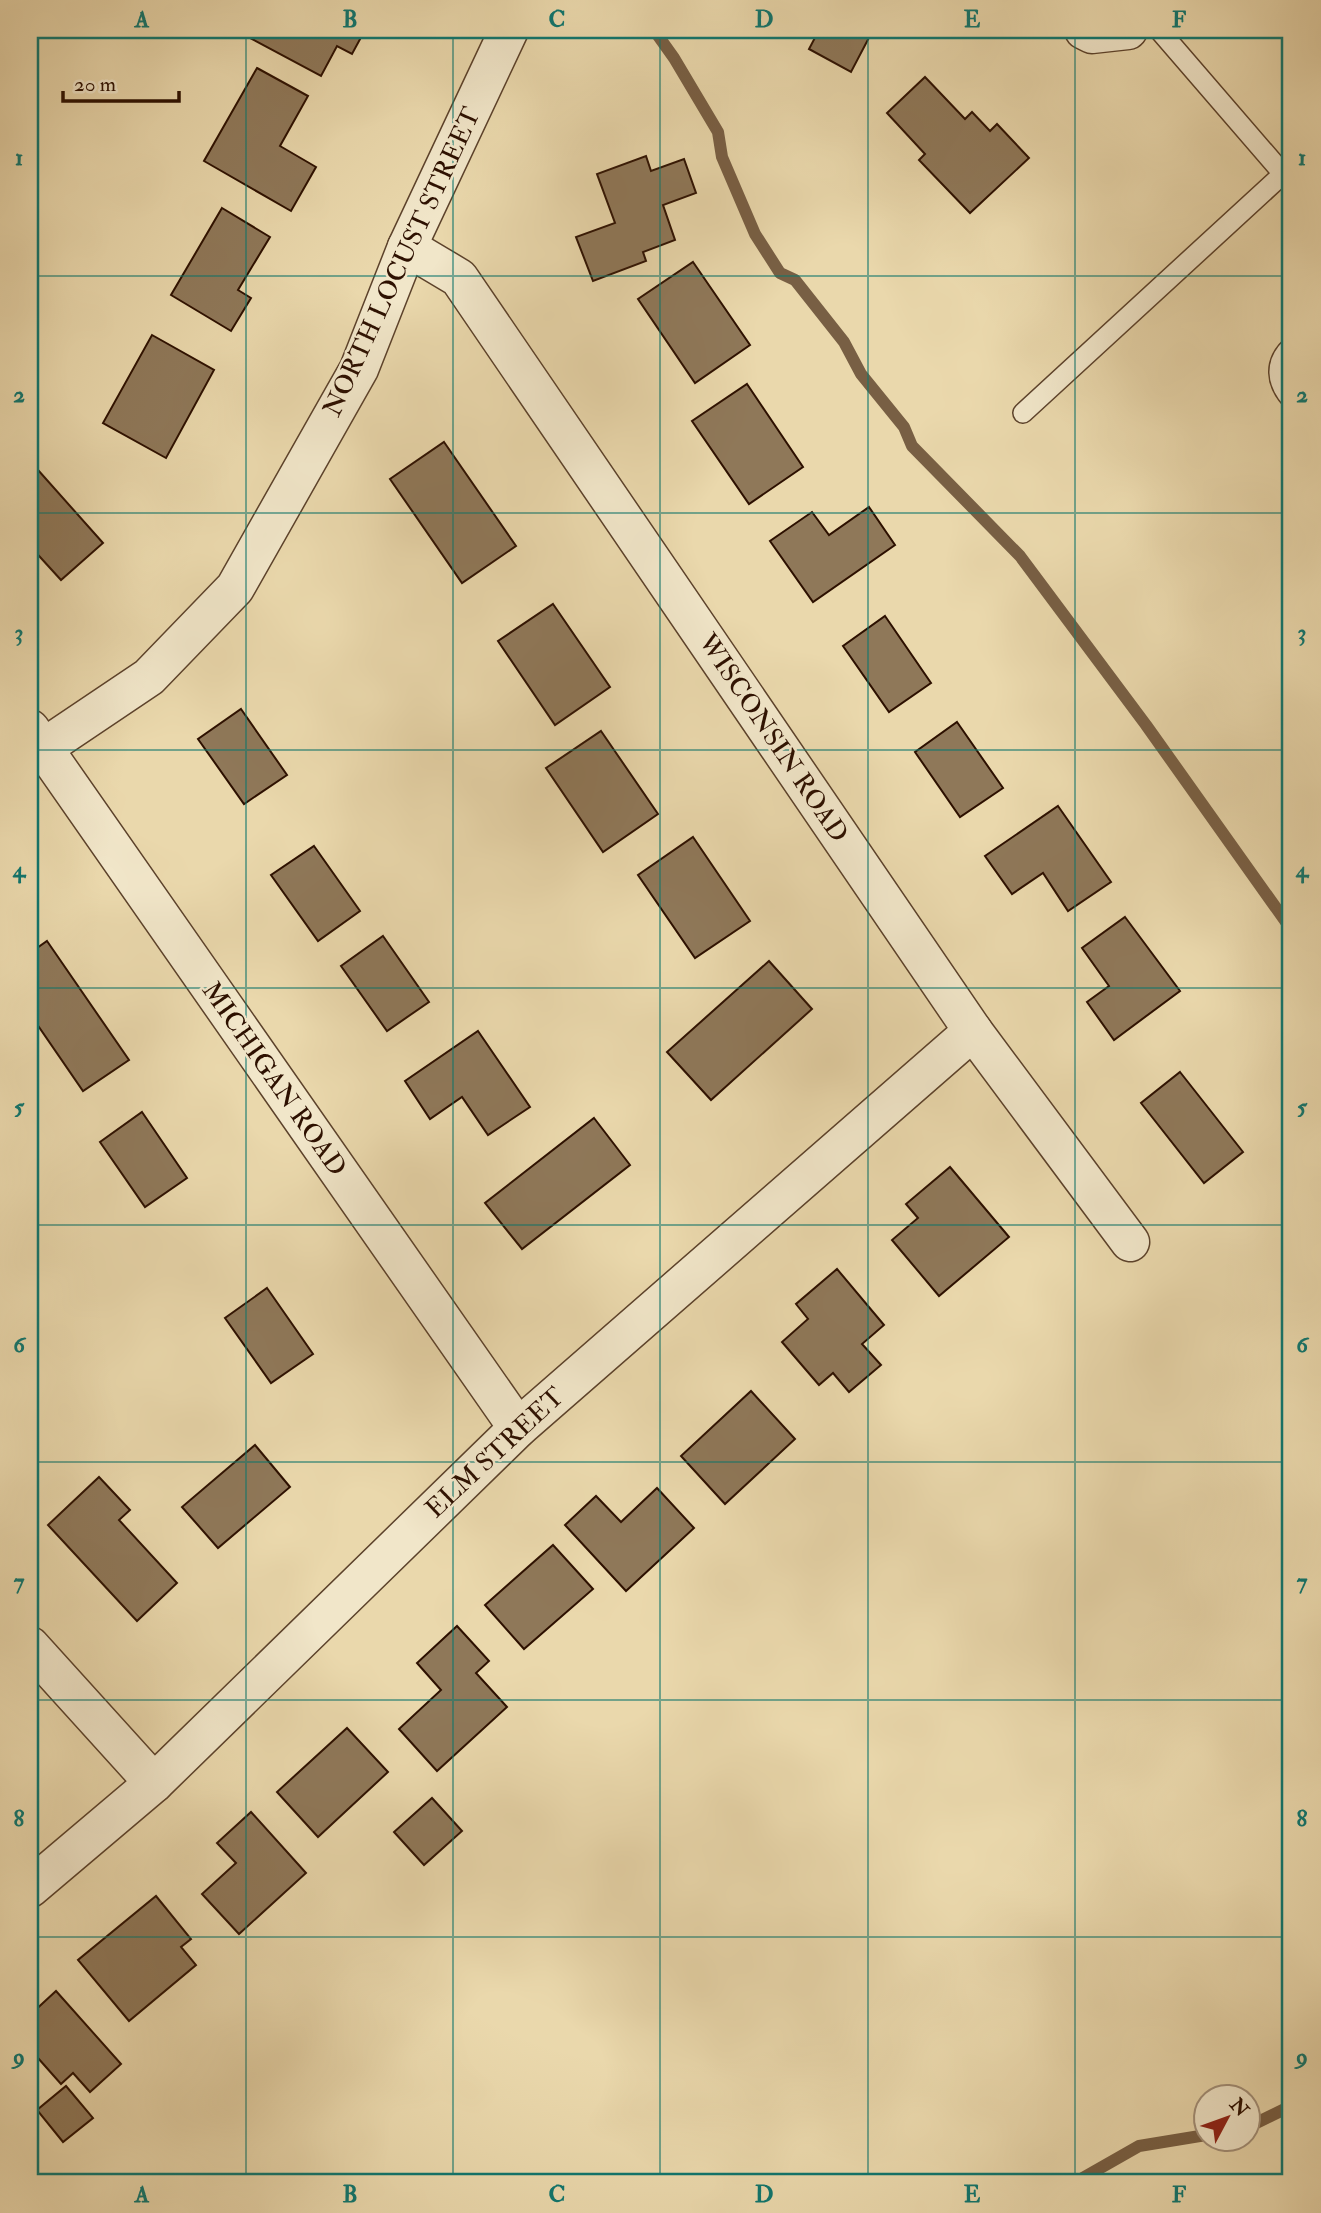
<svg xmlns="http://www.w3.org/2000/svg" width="1321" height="2213" font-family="'IM FELL Double Pica',serif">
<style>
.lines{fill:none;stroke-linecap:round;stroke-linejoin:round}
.stream{stroke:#785f44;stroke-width:12}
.building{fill:#8f7859;stroke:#2d1000;stroke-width:2}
.lane-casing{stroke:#5c422b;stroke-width:22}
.street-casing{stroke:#5c422b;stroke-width:41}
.lane{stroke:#f1e6c9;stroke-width:19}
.street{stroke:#f1e6c9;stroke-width:38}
.grid{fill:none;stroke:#0f766e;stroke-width:2;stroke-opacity:0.55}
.labels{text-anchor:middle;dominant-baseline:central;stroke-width:5;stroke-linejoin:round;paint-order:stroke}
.street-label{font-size:26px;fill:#2d1000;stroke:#f1e6c9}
.neatline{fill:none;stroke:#0f766e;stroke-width:2.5}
.grid-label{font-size:23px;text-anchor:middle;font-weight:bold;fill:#0f766e}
</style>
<rect width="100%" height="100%" fill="#ead8ac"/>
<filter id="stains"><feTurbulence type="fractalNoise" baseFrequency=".00286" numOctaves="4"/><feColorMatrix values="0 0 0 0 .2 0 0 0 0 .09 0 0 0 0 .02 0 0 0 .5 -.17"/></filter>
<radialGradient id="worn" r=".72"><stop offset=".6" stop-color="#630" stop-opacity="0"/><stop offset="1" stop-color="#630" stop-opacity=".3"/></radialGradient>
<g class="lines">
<g class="stream">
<polyline points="654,30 674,58 718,132 722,157 755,234 780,273 795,280 844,342 861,374 904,427 912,446 1020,556 1146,725 1291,929"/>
<polyline points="1248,2127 1291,2106"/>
<polyline points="1074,2183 1139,2146 1206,2135"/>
</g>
</g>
<g class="building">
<polygon points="235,30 365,30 352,54 337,46 321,76"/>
<polygon points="819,30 873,30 851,72 809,49"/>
<polygon points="257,68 308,96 280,146 316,167 291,211 204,161"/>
<polygon points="925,77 965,119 972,112 990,131 997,124 1029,158 970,213 919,160 925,154 887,113"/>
<polygon points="646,156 651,171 684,159 696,193 663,205 675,240 643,252 646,261 593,281 576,237 615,223 597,174"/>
<polygon points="222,208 270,237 238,290 251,298 231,331 171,295"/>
<polygon points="693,262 750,345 695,383 638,299"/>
<polygon points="152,335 214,370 166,458 103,423"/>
<polygon points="747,384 803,467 749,504 692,421"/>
<polygon points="444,442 516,546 462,583 390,479"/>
<polygon points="30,461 103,543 61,580 30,546"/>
<polygon points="869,507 895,545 813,602 770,541 812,512 829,535"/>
<polygon points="553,604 610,687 555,725 498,641"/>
<polygon points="885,616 931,683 889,712 843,646"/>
<polygon points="241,709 287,775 244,804 198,739"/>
<polygon points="957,722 1003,788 960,817 915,752"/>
<polygon points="601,731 658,814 603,852 546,768"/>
<polygon points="1058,806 1111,882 1068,911 1043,873 1012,894 985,856"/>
<polygon points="693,837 750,921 695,958 638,875"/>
<polygon points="314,846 360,911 318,941 271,875"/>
<polygon points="1125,917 1180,991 1114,1040 1087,1002 1109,986 1082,948"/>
<polygon points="383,936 429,1002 387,1031 341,966"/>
<polygon points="47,941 129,1060 83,1091 30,1014 30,953"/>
<polygon points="769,961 812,1009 711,1100 667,1052"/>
<polygon points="478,1031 530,1107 488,1135 462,1097 430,1119 405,1081"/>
<polygon points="1180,1072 1243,1152 1204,1183 1141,1103"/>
<polygon points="142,1112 187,1178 145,1207 100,1142"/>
<polygon points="594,1118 630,1165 522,1249 485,1203"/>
<polygon points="950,1167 1009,1237 939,1296 892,1240 918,1218 906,1204"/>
<polygon points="837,1269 884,1325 862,1344 881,1365 849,1392 833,1373 819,1385 782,1342 808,1319 796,1304"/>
<polygon points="267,1288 313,1354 271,1383 225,1318"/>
<polygon points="751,1391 795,1439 725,1504 681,1456"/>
<polygon points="255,1445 290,1487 218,1548 182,1507"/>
<polygon points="99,1477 130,1510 119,1520 177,1583 137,1621 48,1525"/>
<polygon points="657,1488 694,1528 626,1591 565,1525 596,1496 621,1522"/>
<polygon points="553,1545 593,1589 524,1649 485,1605"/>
<polygon points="457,1626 489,1661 476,1673 507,1707 437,1771 399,1729 441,1690 417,1663"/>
<polygon points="347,1728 388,1772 318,1837 277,1792"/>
<polygon points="432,1798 462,1831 424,1865 394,1832"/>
<polygon points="251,1812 306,1873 239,1934 202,1894 236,1863 217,1843"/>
<polygon points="156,1896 191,1939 181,1947 196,1965 129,2021 78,1960"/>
<polygon points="56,1991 121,2064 90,2092 73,2073 61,2084 30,2049 30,2015"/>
<polygon points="66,2086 93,2118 63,2142 37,2110"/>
</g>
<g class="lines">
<g class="lane-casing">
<g id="lane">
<polyline points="1159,30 1291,183"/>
<path d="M1291,347C1274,363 1276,382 1291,399"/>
<polyline points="1023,413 1283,174"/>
</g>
</g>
<g class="street-casing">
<g id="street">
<polyline points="1084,30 1092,34 1128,30"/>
<polyline points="407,247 459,278 973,1031 1130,1242"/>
<polyline points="30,729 518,1428"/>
<polyline points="30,757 149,677 235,588 359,369 407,247 509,30"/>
<polyline points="30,1646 154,1783"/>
<polyline points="30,1888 154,1783 518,1428 973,1031"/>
</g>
</g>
<use href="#lane" class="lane"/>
<use href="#street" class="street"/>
</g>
<path class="grid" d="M246,30V2183M453,30V2183M660,30V2183M868,30V2183M1075,30V2183M30,276H1291M30,513H1291M30,750H1291M30,988H1291M30,1225H1291M30,1462H1291M30,1700H1291M30,1937H1291"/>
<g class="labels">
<g class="street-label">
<text transform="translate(402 262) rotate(-65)">NORTH LOCUST STREET</text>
<text transform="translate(773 738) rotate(56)">WISCONSIN ROAD</text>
<text transform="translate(274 1079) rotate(55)">MICHIGAN ROAD</text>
<text transform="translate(495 1453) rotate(-43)">ELM STREET</text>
</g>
</g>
<rect width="1321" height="2213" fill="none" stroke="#ead8ac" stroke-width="77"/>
<g transform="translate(1227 2118) rotate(49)"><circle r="33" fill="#f1e6c9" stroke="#a39079" stroke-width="2"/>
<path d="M0-5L12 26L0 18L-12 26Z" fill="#8f2418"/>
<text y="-10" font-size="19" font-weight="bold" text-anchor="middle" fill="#2d1000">N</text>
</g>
<path d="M63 91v10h116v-10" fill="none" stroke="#2d1000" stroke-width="3.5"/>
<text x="74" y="91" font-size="21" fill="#2d1000" stroke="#f1e6c9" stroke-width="5" paint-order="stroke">20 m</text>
<rect x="38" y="38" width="1244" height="2136" class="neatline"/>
<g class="grid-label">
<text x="142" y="27">A</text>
<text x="350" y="27">B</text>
<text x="557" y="27">C</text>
<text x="764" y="27">D</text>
<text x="972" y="27">E</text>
<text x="1179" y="27">F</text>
<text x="19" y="165">1</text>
<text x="1302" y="165">1</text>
<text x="19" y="402">2</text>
<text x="1302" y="402">2</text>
<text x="19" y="640">3</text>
<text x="1302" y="640">3</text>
<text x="19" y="877">4</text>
<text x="1302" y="877">4</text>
<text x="19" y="1114">5</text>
<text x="1302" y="1114">5</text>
<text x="19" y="1352">6</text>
<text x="1302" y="1352">6</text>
<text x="19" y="1589">7</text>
<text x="1302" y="1589">7</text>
<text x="19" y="1826">8</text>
<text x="1302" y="1826">8</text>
<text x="19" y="2064">9</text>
<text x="1302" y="2064">9</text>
<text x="142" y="2202">A</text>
<text x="350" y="2202">B</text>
<text x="557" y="2202">C</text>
<text x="764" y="2202">D</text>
<text x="972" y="2202">E</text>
<text x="1179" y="2202">F</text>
</g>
<rect width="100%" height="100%" filter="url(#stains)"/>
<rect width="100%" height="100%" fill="url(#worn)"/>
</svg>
